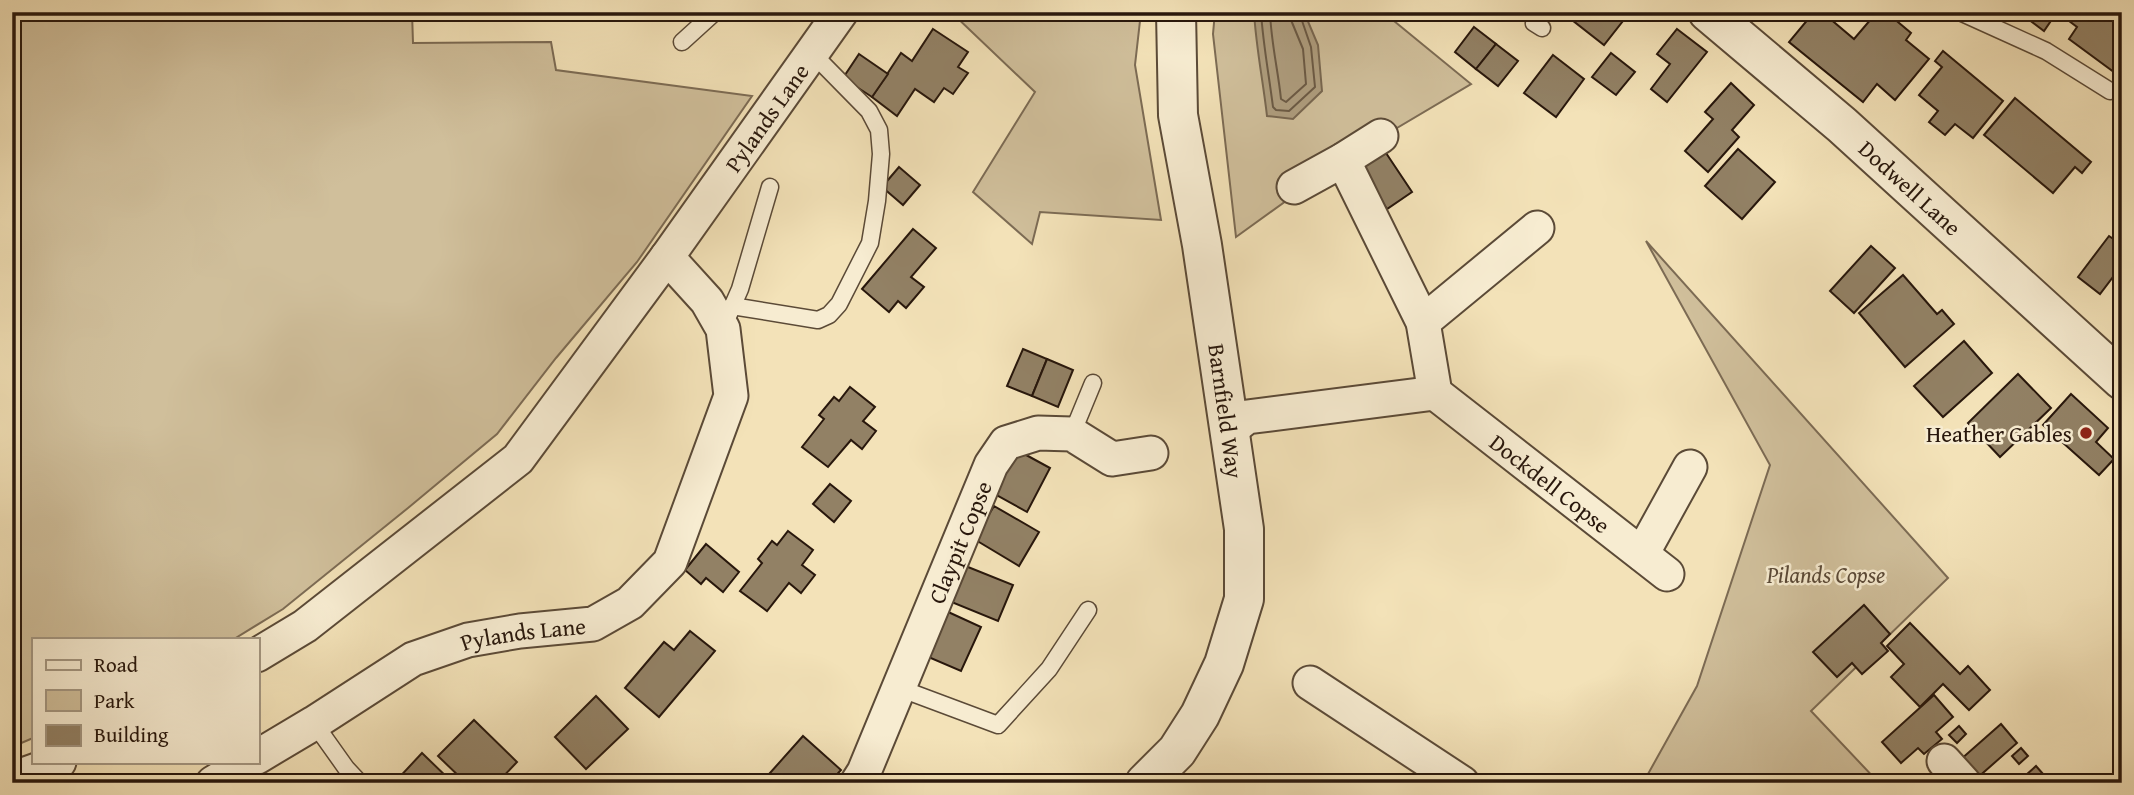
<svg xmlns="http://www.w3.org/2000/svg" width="2134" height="795" font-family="'Gentium Book Plus',serif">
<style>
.green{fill:#d0bf9b;stroke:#7c6b54;stroke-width:2}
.water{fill:#ae9d7e;stroke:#786750;stroke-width:2}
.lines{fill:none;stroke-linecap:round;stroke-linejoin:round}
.shore{stroke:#6b5a45;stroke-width:2}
.building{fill:#928165;stroke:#28170c;stroke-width:2}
.service-casing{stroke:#5b4a37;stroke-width:19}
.minor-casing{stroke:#5b4a37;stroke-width:37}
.tertiary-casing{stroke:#5b4a37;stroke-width:42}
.service{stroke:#f7ecd1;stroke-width:16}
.minor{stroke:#f7ecd1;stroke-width:33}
.tertiary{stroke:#f7ecd1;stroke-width:38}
.poi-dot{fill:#8f2418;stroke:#f7ecd1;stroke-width:2.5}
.labels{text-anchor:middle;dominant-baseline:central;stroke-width:5;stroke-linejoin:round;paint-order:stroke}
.street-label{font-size:23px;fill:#28170c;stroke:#f7ecd1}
.poi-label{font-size:23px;fill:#28170c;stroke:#f7ecd1;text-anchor:end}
.park-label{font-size:23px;font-style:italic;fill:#5a4937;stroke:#f7ecd1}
</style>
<rect width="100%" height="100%" fill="#f3e2b8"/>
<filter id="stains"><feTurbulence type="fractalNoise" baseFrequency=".00286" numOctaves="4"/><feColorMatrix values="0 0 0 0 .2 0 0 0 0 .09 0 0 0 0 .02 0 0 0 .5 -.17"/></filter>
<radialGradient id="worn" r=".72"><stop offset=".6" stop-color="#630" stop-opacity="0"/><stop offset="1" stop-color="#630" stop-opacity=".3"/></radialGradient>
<g class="green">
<polygon points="12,12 412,12 413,43 551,42 556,70 752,96 637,262 556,358 497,434 408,508 283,609 234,639 33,639 33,738 12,747"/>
<polygon points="951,12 1141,12 1135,65 1161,220 1040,212 1032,244 973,192 1035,92"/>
<polygon points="1215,12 1383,12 1471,84 1343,160 1236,237 1213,34"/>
<polygon points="1646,241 1948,578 1811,711 1879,783 1643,783 1697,686 1770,465"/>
</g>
<path class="water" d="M1254,12H1304L1318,45L1322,91L1293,119L1267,116C1263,81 1256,47 1254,12Z"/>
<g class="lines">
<g class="shore">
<path d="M1261,12C1263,44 1269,75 1273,107L1276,110L1289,111L1315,87L1311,47L1299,12"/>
<path d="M1270,12C1271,42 1278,70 1281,99L1286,102L1306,84L1303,49L1291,20L1290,12"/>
</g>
</g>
<g class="building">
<polygon points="1578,12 1630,12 1604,45 1572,20"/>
<polygon points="1814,12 1822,12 1854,39 1877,12 1886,12 1911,33 1906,40 1929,59 1895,100 1877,84 1863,102 1789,42"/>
<polygon points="2033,12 2122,12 2122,78 2069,39 2077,27 2057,12 2044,31 2028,19"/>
<polygon points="1474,27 1496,44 1476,69 1455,52"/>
<polygon points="933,29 968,52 958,67 968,73 953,94 944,88 934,102 915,89 897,116 872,97 901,53 912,61"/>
<polygon points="1677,29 1707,52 1667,102 1651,89 1670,64 1657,54"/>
<polygon points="1496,44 1518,61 1498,86 1476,69"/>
<polygon points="1943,51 2003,101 1973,138 1955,124 1945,135 1929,122 1938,111 1919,95 1942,67 1935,61"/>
<polygon points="1611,53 1635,72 1616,95 1592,77"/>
<polygon points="859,54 888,74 872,97 843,78"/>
<polygon points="1553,55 1584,79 1556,117 1524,93"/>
<polygon points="1731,83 1754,105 1732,130 1739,137 1708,172 1685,151 1713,119 1705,112"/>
<polygon points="2015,98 2091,162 2082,173 2075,167 2053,193 1984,135"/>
<polygon points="1382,147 1412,192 1387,209 1356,164"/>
<polygon points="1738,149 1775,182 1742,219 1705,186"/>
<polygon points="899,167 920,185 903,205 882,187"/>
<polygon points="913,229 936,248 911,277 924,287 906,308 898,301 889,312 862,289"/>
<polygon points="2109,236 2122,245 2122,284 2113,277 2100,294 2078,277"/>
<polygon points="1871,246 1895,268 1854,313 1830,291"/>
<polygon points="1903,275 1937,314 1942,310 1954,324 1905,367 1859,313"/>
<polygon points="1964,341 1992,373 1943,417 1914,386"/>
<polygon points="1023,349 1047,359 1032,396 1007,386"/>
<polygon points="1047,359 1073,370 1058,407 1032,396"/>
<polygon points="2018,374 2051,408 2000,457 1968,423"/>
<polygon points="850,387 875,407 863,421 876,431 862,449 851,440 828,467 802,447 824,419 819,415 834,397 839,401"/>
<polygon points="2071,394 2108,428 2096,442 2114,459 2099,475 2043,425"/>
<polygon points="1017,450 1050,468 1027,512 993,493"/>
<polygon points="830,484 851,501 834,522 813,504"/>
<polygon points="994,506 1039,532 1019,566 974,539"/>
<polygon points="788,531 813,550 802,565 815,575 801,593 789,583 767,611 740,591 762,563 758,559 772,541 777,545"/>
<polygon points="706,544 739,572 723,592 706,578 701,584 685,570"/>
<polygon points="963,565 1013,585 998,621 949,601"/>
<polygon points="1864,605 1890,634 1881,643 1888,651 1862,674 1852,663 1837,677 1813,652"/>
<polygon points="946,611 981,627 961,671 926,656"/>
<polygon points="1910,623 1960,674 1968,666 1990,690 1969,710 1943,684 1920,707 1891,677 1904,664 1887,646"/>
<polygon points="690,631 715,651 659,717 625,688 664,642 674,650"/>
<polygon points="1934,695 1953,717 1936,732 1942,739 1924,754 1918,748 1901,763 1882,742"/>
<polygon points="596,696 628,729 586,769 555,737"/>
<polygon points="474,720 517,762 497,783 466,783 438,756"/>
<polygon points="2001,724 2017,743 1976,779 1960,760"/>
<polygon points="1959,726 1966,734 1957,743 1949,735"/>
<polygon points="803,736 841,770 829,783 781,783 770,773"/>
<polygon points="2021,748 2028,756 2019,764 2012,756"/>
<polygon points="422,753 453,783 394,783"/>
<polygon points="2036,766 2051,783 2017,783"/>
</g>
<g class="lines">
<g class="service-casing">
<g id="service">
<polyline points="1537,12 1534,23 1542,28"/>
<polyline points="1960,12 2046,51 2110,91"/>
<polyline points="682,42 715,12"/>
<polyline points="732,306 818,320 829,315 839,304 870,243 877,201 881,154 879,130 869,111 812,53"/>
<polyline points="729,314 740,289 770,187"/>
<polyline points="1072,434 1093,383"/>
<polyline points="899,688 998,725 1049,669 1088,610"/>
<polyline points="314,723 346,768 360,783"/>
</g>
</g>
<g class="minor-casing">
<g id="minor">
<path id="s1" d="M1343,160L1423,322L1435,393L1667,574"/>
<polyline points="1294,187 1343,160 1381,136"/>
<polyline points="1423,322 1537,228"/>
<polyline points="1229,431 1247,417 1435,393"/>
<polyline points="1642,554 1690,467"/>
<path id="s2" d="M257,655L305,626L518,459L667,257L841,12"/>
<polyline points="1310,683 1462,783"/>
<path id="s3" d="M257,757L314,723L413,659L468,640L520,631L593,624L630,603L670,562L731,396L723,329L707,301L667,257"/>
<polyline points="1944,761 1964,783"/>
<polyline points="12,779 59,762"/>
<polyline points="213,783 248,762"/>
<path id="s4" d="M857,783L864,772L991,465L1006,443L1038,433L1072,434L1112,459L1151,453"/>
</g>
</g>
<g class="tertiary-casing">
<g id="tertiary">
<path id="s5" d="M1708,12L1842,125L2122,380"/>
<polyline points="1145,783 1177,751 1200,715 1224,664 1244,599 1244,529 1202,245 1178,115 1176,12"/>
</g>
</g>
<use href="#service" class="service"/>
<use href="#minor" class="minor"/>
<use href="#tertiary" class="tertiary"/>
</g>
<circle class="poi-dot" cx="2086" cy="433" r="7"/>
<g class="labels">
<g class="street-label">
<text stroke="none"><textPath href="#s2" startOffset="749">Pylands Lane</textPath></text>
<text stroke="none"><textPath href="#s5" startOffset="268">Dodwell Lane</textPath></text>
<text transform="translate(1226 411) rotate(82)">Barnfield Way</text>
<text stroke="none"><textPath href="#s1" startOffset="399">Dockdell Copse</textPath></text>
<text stroke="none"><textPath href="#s4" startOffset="262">Claypit Copse</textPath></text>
<text stroke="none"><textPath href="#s3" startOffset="298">Pylands Lane</textPath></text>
</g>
<g class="poi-label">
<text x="2072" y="433">Heather Gables</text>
</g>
<g class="park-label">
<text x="1826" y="574">Pilands Copse</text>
</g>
</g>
<rect width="2134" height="795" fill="none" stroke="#f3e2b8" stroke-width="42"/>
<rect x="14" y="14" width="2106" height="767" fill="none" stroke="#28170c" stroke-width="3.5"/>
<rect x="21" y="21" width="2092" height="753" fill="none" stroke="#28170c" stroke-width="2"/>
<rect x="32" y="638" width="228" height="126" fill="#f7ecd1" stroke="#a49782" stroke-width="2"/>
<rect x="46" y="660" width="35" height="10" fill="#f7ecd1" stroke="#a49782" stroke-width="2"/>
<text x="94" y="672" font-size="21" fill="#28170c">Road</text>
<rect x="46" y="690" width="35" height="21" fill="#d0bf9b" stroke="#a49782" stroke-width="2"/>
<text x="94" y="708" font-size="21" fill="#28170c">Park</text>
<rect x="46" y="725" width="35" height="21" fill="#928165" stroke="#a49782" stroke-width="2"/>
<text x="94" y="742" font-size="21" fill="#28170c">Building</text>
<rect width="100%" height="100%" filter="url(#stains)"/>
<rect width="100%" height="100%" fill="url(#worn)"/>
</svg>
